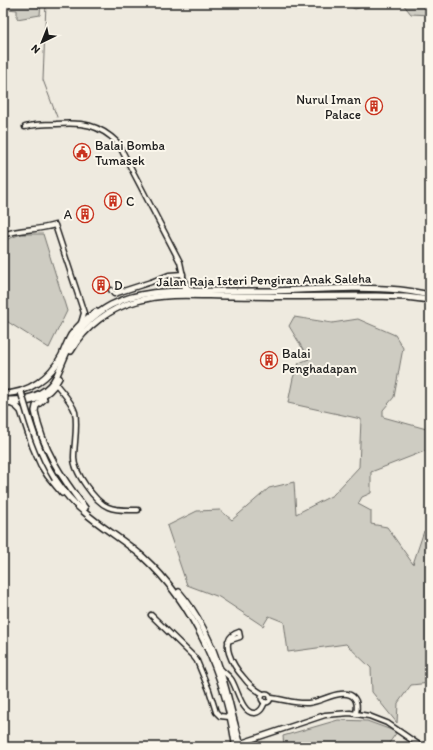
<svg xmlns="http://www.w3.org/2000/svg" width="433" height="750" font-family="Itim,sans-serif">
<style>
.green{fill:#ceccc2;stroke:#75746f}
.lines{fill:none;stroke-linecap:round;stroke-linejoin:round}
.stream{stroke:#6f6d69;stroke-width:1}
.minor-casing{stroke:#1c1c1c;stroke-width:7}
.major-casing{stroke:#1c1c1c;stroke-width:8}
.minor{stroke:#fbf7ec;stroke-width:4}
.major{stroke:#fbf7ec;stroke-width:5}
.major-bridge-casing{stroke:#1c1c1c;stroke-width:8;stroke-linecap:butt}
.major-bridge{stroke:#fbf7ec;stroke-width:5}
.labels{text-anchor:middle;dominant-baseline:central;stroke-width:4;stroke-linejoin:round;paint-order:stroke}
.poi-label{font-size:13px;fill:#1c1c1c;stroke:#fbf7ec;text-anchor:start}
.street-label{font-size:13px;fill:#1c1c1c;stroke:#fbf7ec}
</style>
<rect width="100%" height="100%" fill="#eeeadf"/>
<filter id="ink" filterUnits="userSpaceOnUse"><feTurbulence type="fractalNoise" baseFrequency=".025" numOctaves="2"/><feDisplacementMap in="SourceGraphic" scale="8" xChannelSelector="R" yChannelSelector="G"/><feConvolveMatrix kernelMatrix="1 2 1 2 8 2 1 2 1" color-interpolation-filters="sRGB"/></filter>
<g filter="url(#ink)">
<g class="green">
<polygon points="3,3 41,3 40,15 17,19 17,10 8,9 3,13"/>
<polygon points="342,3 377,3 355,9"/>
<polygon points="402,3 430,3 430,15 411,14"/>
<polygon points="21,234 43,234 67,311 49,348 8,322 3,315 3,241"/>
<polygon points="294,317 332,323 358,319 395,335 403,348 394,397 383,410 383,417 430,430 430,449 371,472 371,493 362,497 358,504 371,511 371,524 387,527 413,564 424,531 430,531 430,683 411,685 398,703 397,723 372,692 371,668 346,644 288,652 284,622 269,616 263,626 219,597 187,585 167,526 197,511 220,510 232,520 269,488 294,482 296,514 333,495 359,467 361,419 288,403 293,378 299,363 309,359 289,326"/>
<polygon points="338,720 367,721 397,732 387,746 381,747 284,747 283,736"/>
</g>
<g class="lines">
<polyline class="stream" points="46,3 43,80 57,117"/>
<g class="minor-casing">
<g id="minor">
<path d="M25,127C35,124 46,124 56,124C82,122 99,124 118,143L180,262L183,276L184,294"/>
<path d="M3,235C22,228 36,231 55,225L84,313L81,323"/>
<polyline points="111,290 114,294 151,282 169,275 183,274"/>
<path d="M56,384C62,392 72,402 75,412C78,427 74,443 74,458C74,472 95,502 108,507C117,511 128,510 138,510"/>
<polyline points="151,615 194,657 197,661 209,690 216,712 220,716 229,717"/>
<path d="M228,641L240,637L239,632C216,639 234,667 244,678C249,685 256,690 263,694"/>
<path d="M220,668C223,672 228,675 231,679C237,687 242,715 255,713C261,712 263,707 265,702"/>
<circle cx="266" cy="698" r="4.5"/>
<path d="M271,698C283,699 295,704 308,703C319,702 330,695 340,694C354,692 359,701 356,713"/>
<polyline points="241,743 325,715 350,713 369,716 387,723 422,747"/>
</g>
</g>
<g class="major-casing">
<g id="major">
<polyline points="184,280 187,288 191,290"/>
<path d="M71,351C85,326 110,308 137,301C167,292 200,296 231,296C279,297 328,296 376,296L406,297L430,300"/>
<path d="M3,394C29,393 50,378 62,355C65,348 67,342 71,335C78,326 86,318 96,312"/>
<path d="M44,399L36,406L35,411C42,449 62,478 85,508"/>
<path d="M3,400C25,401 47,397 57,375C62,364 66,352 72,342C81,327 96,313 111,305C140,290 171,291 203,291C225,291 247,291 270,291C313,290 357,286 400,290C410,291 420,293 430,295"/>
<path d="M3,403C25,405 48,400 59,378"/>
<polyline points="12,404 16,406 21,411 33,447 41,465 48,476 62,493"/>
<path d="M55,479C63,491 72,502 83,511C102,528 124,540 143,557C194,603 225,676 235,743"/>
<path d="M179,592C199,615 213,646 222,676C229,698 233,720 240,742"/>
<polyline points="238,747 235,743 238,741 240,742 241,744 239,747"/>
</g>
</g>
<use href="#minor" class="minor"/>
<use href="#major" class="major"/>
<g class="major-bridge-casing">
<path id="major-bridge" d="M21,392C30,422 38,452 55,479"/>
</g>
<use href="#major-bridge" class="major-bridge"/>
</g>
</g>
<defs>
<g id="building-ring" transform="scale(0.9)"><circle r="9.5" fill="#fbf7ec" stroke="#c8321e" stroke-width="1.5"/><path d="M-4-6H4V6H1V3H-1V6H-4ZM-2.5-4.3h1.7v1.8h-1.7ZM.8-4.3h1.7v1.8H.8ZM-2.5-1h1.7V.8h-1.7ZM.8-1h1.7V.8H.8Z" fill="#c8321e"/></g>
<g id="civic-ring" transform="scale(0.9)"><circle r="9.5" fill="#fbf7ec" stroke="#c8321e" stroke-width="1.5"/><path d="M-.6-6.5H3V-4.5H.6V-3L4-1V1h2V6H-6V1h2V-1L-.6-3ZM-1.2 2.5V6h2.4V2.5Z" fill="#c8321e"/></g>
</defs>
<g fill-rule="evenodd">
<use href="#building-ring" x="374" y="106"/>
<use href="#civic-ring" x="82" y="152"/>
<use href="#building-ring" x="113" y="201"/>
<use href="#building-ring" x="85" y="214"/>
<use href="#building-ring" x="101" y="285"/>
<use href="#building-ring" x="269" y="360"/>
</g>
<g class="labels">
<g class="poi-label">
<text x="361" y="99" text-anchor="end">Nurul Iman<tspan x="361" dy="15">Palace</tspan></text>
<text x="95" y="145">Balai Bomba<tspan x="95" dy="15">Tumasek</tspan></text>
<text x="126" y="201">C</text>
<text x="72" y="214" text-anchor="end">A</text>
<text x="114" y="285">D</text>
<text x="282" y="353">Balai<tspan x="282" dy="15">Penghadapan</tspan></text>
</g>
<g class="street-label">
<text transform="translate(264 280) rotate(-1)">Jalan Raja Isteri Pengiran Anak Saleha</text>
</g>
</g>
<rect width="433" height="750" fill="none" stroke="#fbf7ec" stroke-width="16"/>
<rect x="8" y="8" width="417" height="734" fill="none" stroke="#1c1c1c" stroke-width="1.5" filter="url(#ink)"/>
<g transform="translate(42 42) rotate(223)" stroke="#fbf7ec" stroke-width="3" paint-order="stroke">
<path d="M0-3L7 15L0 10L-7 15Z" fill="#1c1c1c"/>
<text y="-6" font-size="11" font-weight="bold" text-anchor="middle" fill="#1c1c1c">N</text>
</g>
</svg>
